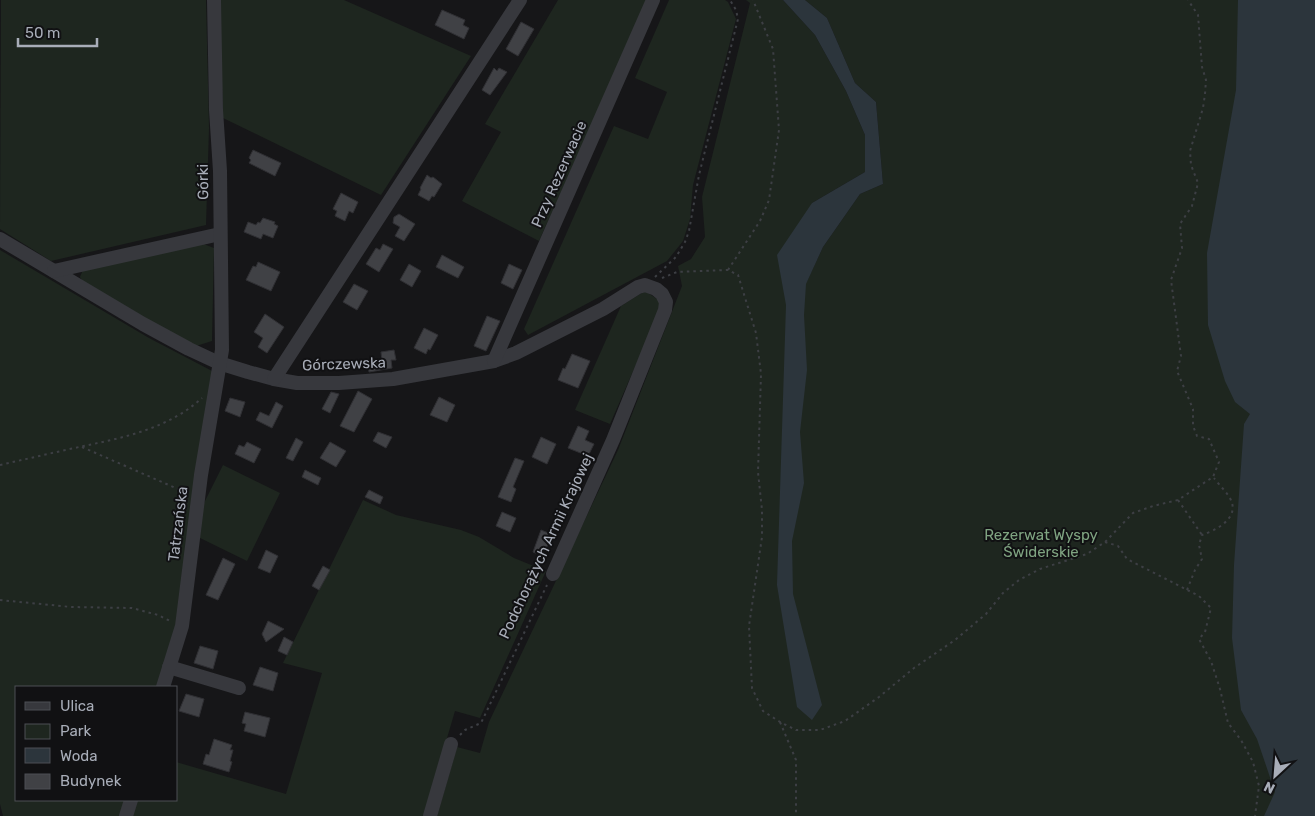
<svg xmlns="http://www.w3.org/2000/svg" width="1315" height="816" font-family="Rubik,sans-serif">
<style>
.green{fill:#1e261f}
.water{fill:#2c353c}
.building{fill:#404145;stroke:#303034}
.lines{fill:none;stroke-linecap:round;stroke-linejoin:round}
.path{stroke:#3d3f44;stroke-width:2;stroke-dasharray:2.5 4;stroke-linecap:butt}
.minor{stroke:#37383d;stroke-width:14}
.labels{text-anchor:middle;dominant-baseline:central;stroke-width:4;stroke-linejoin:round;paint-order:stroke}
.street-label{font-size:15px;fill:#a8adb8;stroke:#111113}
.park-label{font-size:15px;fill:#7fa381;stroke:#111113}
</style>
<rect width="100%" height="100%" fill="#161618"/>
<g class="green">
<polygon points="1,0 206,0 209,128 206,225 51,261 0,229"/>
<polygon points="219,0 344,0 471,56 381,195 223,118"/>
<polygon points="558,0 648,0 539,241 462,201 501,132 485,124"/>
<polygon points="669,0 725,0 728,2 736,19 693,185 690,219 683,241 667,261 528,335 524,329 614,126 648,139 667,92 635,78"/>
<polygon points="746,0 783,0 815,35 846,91 865,135 865,172 812,203 807,281 823,247 860,194 883,184 876,102 855,83 827,18 805,0 1315,0 1315,816 437,816 457,747 480,753 489,722 618,450 682,286 678,266 691,259 705,237 702,197 750,3"/>
<polygon points="201,243 214,248 212,341 193,347 84,284 80,277 82,272 86,269"/>
<polygon points="0,250 149,338 214,372 176,629 159,687 16,687 16,800 127,800 122,816 3,816 0,804"/>
<polygon points="645,291 663,303 610,424 575,410 621,306"/>
<polygon points="223,465 280,493 247,561 198,537 202,507"/>
<polygon points="363,500 396,515 461,530 479,537 514,558 546,571 480,718 455,711 424,816 131,816 136,800 176,800 176,762 286,794 322,673 283,663"/>
</g>
<g class="water">
<polygon points="783,0 805,0 827,18 855,83 876,102 883,184 860,194 823,247 806,284 804,315 807,370 800,432 804,483 792,541 793,594 822,705 812,720 797,707 777,585 786,305 777,255 812,203 865,172 865,135 846,91 815,35"/>
<polygon points="1238,0 1315,0 1315,816 1264,816 1275,792 1257,739 1241,710 1232,638 1234,565 1244,424 1250,414 1235,402 1225,381 1208,325 1207,253 1236,90"/>
</g>
<g class="building">
<polygon points="442,10 465,20 463,25 469,28 464,39 435,25"/>
<polygon points="521,22 534,29 518,56 506,49"/>
<polygon points="494,68 497,71 499,68 507,72 490,95 482,90"/>
<polygon points="253,150 281,163 275,176 249,163 251,160 249,158"/>
<polygon points="427,175 431,178 433,177 442,184 434,197 432,196 429,201 418,195 421,189 420,188"/>
<polygon points="341,193 358,202 353,213 349,211 345,221 335,216 337,211 333,209"/>
<polygon points="399,214 415,224 404,241 395,236 400,227 393,223 394,217"/>
<polygon points="263,218 275,222 274,224 278,226 273,238 263,234 261,239 244,232 248,222 256,225 258,222 260,223"/>
<polygon points="383,244 393,249 379,272 366,264 376,248 380,250"/>
<polygon points="442,255 464,267 458,278 436,267"/>
<polygon points="258,262 280,272 271,291 246,280 253,266 256,267"/>
<polygon points="409,264 421,271 412,287 400,280"/>
<polygon points="509,264 522,270 513,289 501,283"/>
<polygon points="354,284 368,291 357,310 343,302"/>
<polygon points="265,314 284,327 267,353 258,347 263,338 254,332"/>
<polygon points="487,316 500,321 486,351 474,346"/>
<polygon points="424,328 438,335 430,350 428,349 426,354 414,348"/>
<polygon points="394,350 396,360 391,360 392,368 369,372 368,363 382,361 381,352"/>
<polygon points="572,354 590,361 578,388 558,380 563,368 565,369"/>
<polygon points="358,391 372,399 354,432 340,426"/>
<polygon points="331,392 339,394 330,413 322,409"/>
<polygon points="439,397 455,405 447,422 430,415"/>
<polygon points="230,398 245,402 240,417 225,411"/>
<polygon points="276,402 283,406 272,428 256,420 260,412 269,416"/>
<polygon points="578,426 589,431 585,440 594,444 588,456 568,448"/>
<polygon points="378,432 392,437 386,448 373,441"/>
<polygon points="541,437 556,444 547,464 532,457"/>
<polygon points="296,438 303,442 293,461 286,458"/>
<polygon points="247,442 261,449 254,463 235,454 239,445 244,447"/>
<polygon points="330,442 346,451 336,467 320,458"/>
<polygon points="515,458 524,461 513,487 516,489 511,502 498,497"/>
<polygon points="305,470 321,478 318,485 302,477"/>
<polygon points="369,490 383,497 380,504 365,497"/>
<polygon points="502,512 516,518 510,532 496,526"/>
<polygon points="541,530 553,535 542,556 533,552"/>
<polygon points="266,550 278,556 270,573 258,568"/>
<polygon points="223,558 235,564 218,600 206,595"/>
<polygon points="323,566 330,570 319,590 312,586"/>
<polygon points="268,621 284,629 266,642 262,634"/>
<polygon points="284,637 293,642 287,655 278,651"/>
<polygon points="200,646 218,651 213,669 194,663"/>
<polygon points="260,667 278,673 273,691 253,685"/>
<polygon points="186,694 204,699 199,717 179,711"/>
<polygon points="245,712 270,718 265,737 244,731 246,724 242,723"/>
<polygon points="214,739 232,745 230,750 233,750 230,761 232,762 229,772 203,764 206,754 209,755"/>
</g>
<g class="lines">
<g class="path">
<polyline points="728,270 760,221 769,200 779,130 773,49 753,0"/>
<polyline points="655,277 676,257 685,242 689,231 699,175 738,19 736,10 730,0"/>
<polyline points="662,278 677,272 728,270 738,275 756,333 761,374 758,472 762,510 762,537 749,626 752,688 763,711 780,722 796,730 820,730 845,721 879,697 914,668 955,640 986,614 1003,593 1019,580 1040,569 1087,554 1105,542 1133,513 1153,506 1178,500 1213,477 1219,462 1209,439 1197,436 1193,426 1193,409 1177,371 1181,356 1171,280 1182,248 1180,224 1192,206 1198,183 1191,165 1190,151 1203,108 1205,94 1206,80 1202,67 1198,15 1188,0"/>
<polyline points="82,447 187,493"/>
<path d="M0,465C26,459 52,453 79,447C122,438 168,429 202,398"/>
<polyline points="1178,500 1202,535"/>
<polyline points="1105,542 1118,546 1127,559 1199,596 1211,608 1205,632 1199,639 1211,661 1220,689 1228,723 1241,740 1253,762 1259,786 1255,816"/>
<path d="M1187,590L1195,570L1202,559L1199,545L1202,535C1214,531 1237,520 1232,503C1230,495 1219,485 1214,478"/>
<polyline points="0,600 71,607 132,608 158,615 170,621"/>
<polyline points="780,722 796,760 796,816"/>
<polyline points="460,735 465,730 481,723 547,585"/>
</g>
<g class="minor">
<polyline points="0,239 143,324 189,349 219,363 248,372 274,379 297,383 339,383 393,379 494,361 516,353 603,309 638,287 645,285 656,289 662,294 666,302 665,310 613,440 553,574"/>
<polyline points="54,271 220,234"/>
<polyline points="494,361 653,0"/>
<polyline points="274,379 520,0"/>
<polyline points="169,667 239,688"/>
<polyline points="163,687 182,626 201,475 222,350 220,171 216,110 214,0"/>
<polyline points="126,816 131,800"/>
<polyline points="430,816 451,744"/>
</g>
</g>
<g class="labels">
<g class="street-label">
<text transform="translate(559 174) rotate(-66)">Przy Rezerwacie</text>
<text transform="translate(203 182) rotate(-91)">Górki</text>
<text transform="translate(344 364) rotate(-2)">Górczewska</text>
<text transform="translate(178 524) rotate(-83)">Tatrzańska</text>
<text transform="translate(546 546) rotate(-65)">Podchorążych Armii Krajowej</text>
</g>
<g class="park-label">
<text x="1041" y="535">Rezerwat Wyspy<tspan x="1041" dy="17">Świderskie</tspan></text>
</g>
</g>
<rect x="15" y="686" width="162" height="115" fill="#111113" stroke="#4d4f55"/>
<rect x="25" y="702" width="25" height="8" fill="#37383d" stroke="#4d4f55"/>
<text x="60" y="711" font-size="15" fill="#a8adb8">Ulica</text>
<rect x="25" y="724" width="25" height="15" fill="#1e261f" stroke="#4d4f55"/>
<text x="60" y="736" font-size="15" fill="#a8adb8">Park</text>
<rect x="25" y="748" width="25" height="15" fill="#2c353c" stroke="#4d4f55"/>
<text x="60" y="761" font-size="15" fill="#a8adb8">Woda</text>
<rect x="25" y="774" width="25" height="15" fill="#404145" stroke="#4d4f55"/>
<text x="60" y="786" font-size="15" fill="#a8adb8">Budynek</text>
<g transform="translate(1275 776) rotate(206)" stroke="#111113" stroke-width="4" paint-order="stroke">
<path d="M0-4L9 19L0 12L-9 19Z" fill="#a8adb8"/>
<text y="-8" font-size="14" font-weight="bold" text-anchor="middle" fill="#a8adb8">N</text>
</g>
<path d="M18 38v8h79v-8" fill="none" stroke="#a8adb8" stroke-width="2.5"/>
<text x="25" y="38" font-size="15" fill="#a8adb8" stroke="#111113" stroke-width="4" paint-order="stroke">50 m</text>
</svg>
